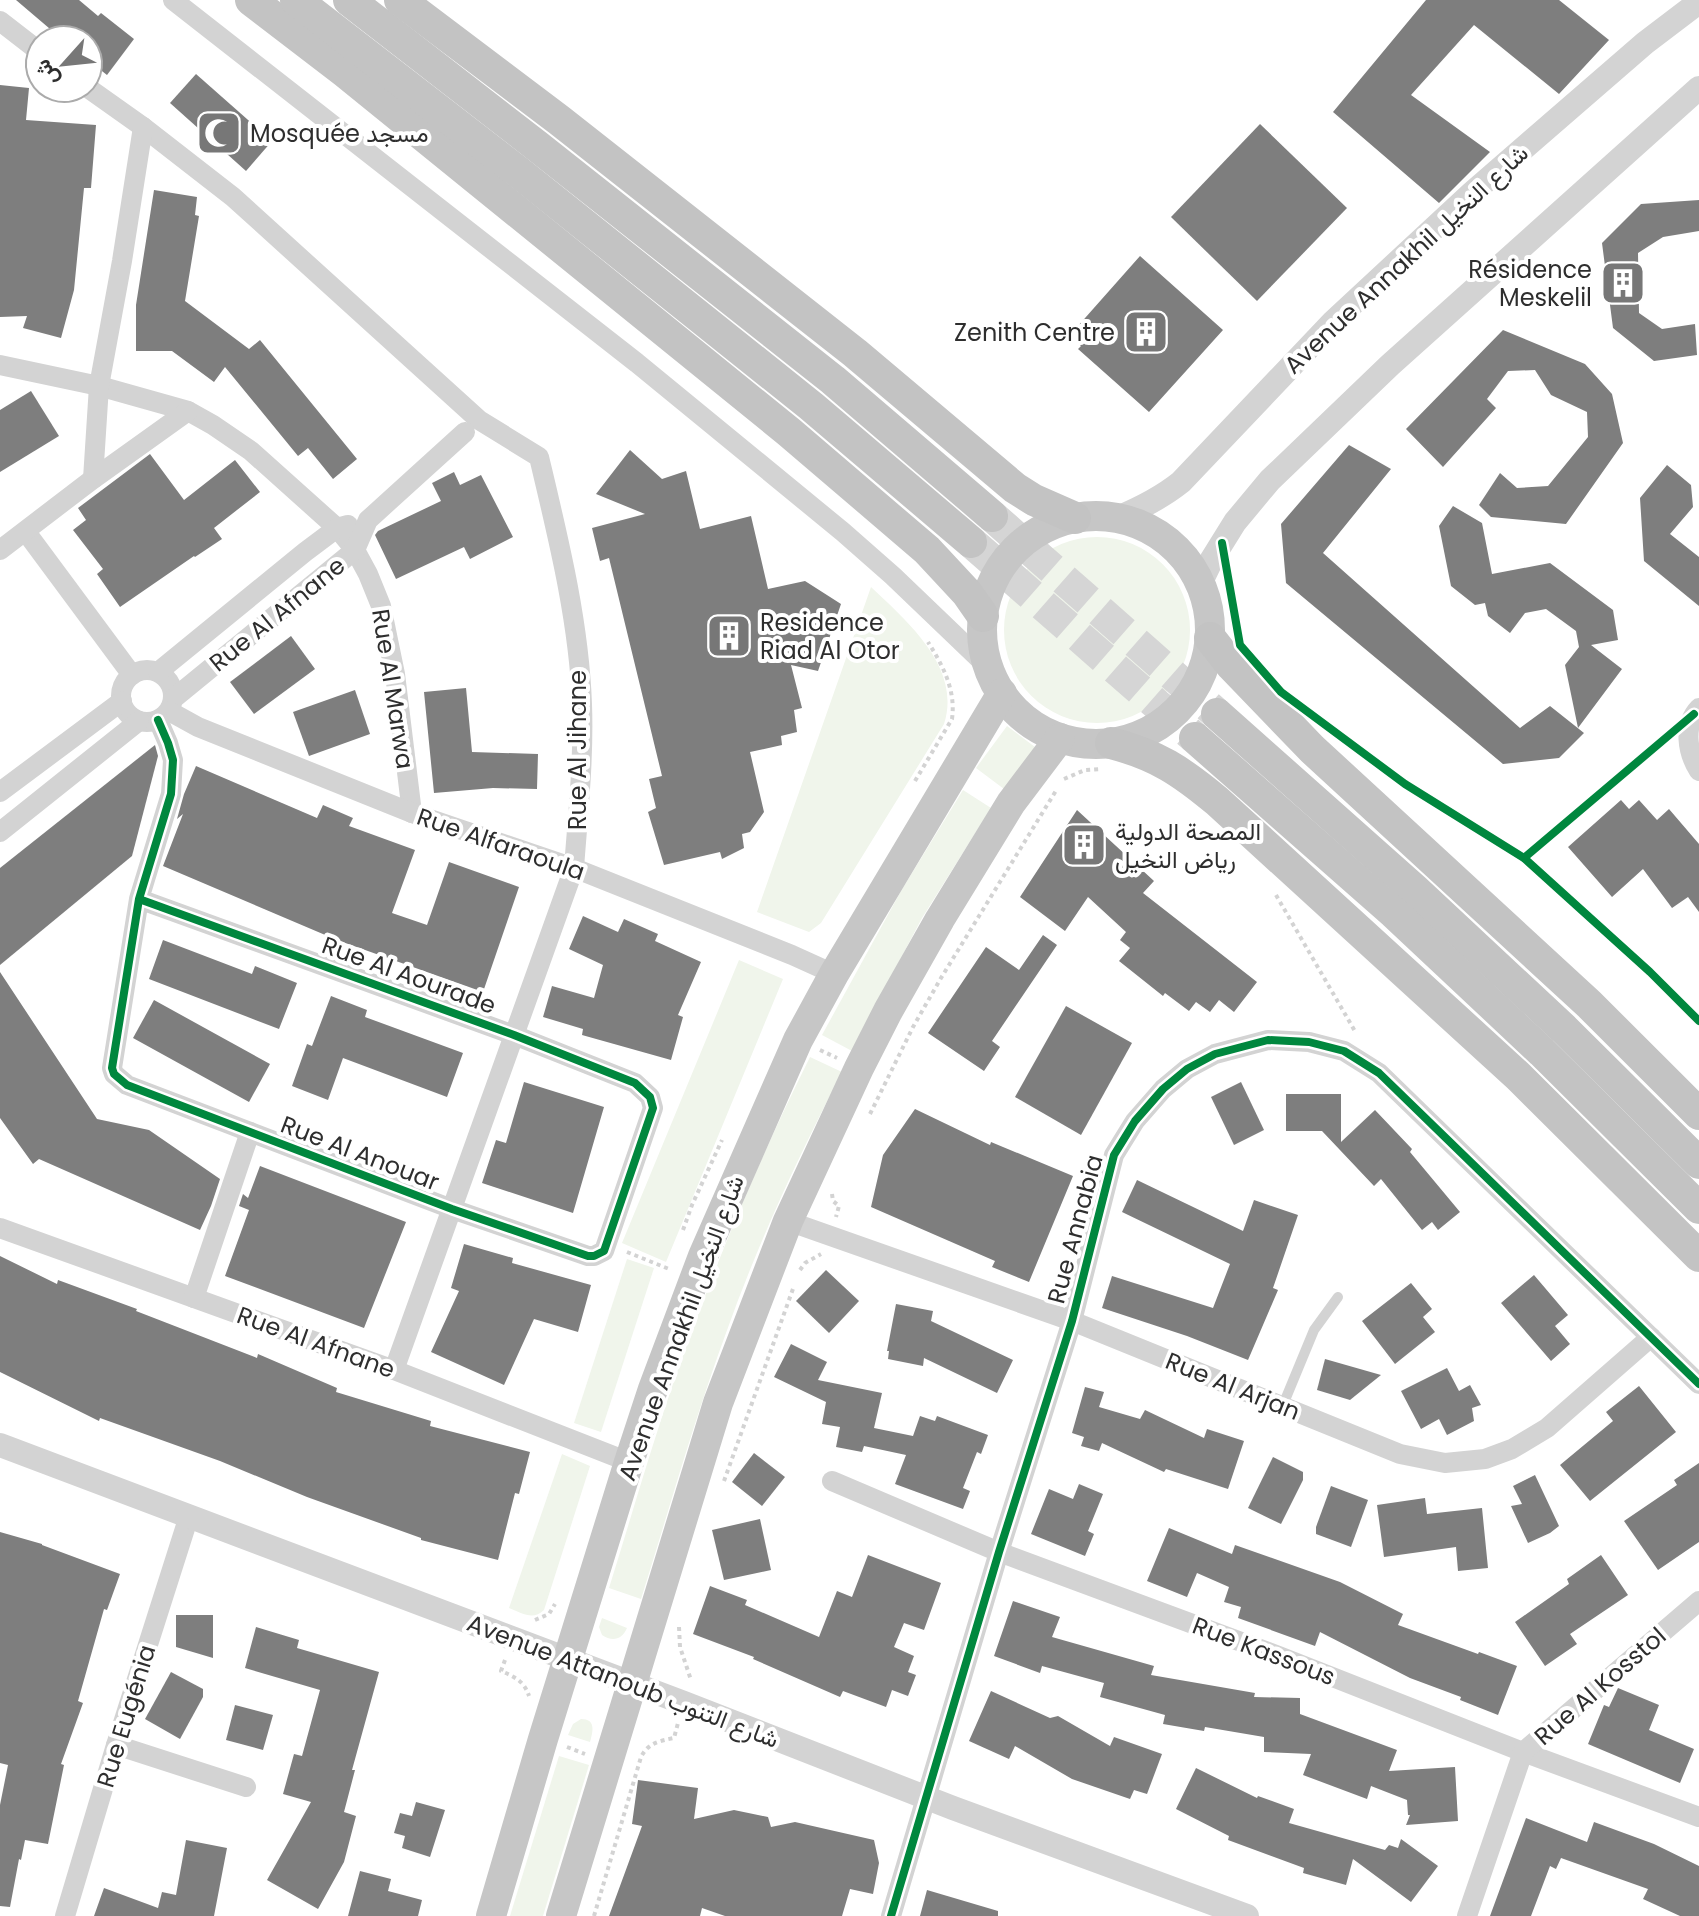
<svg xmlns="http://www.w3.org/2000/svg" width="1699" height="1916" font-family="Poppins,Vazirmatn,sans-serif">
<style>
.green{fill:#f0f5eb}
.building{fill:#7e7e7e}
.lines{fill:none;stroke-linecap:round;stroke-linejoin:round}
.trunk-tunnel{stroke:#d5d5d5;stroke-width:32;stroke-dasharray:32 16;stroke-linecap:butt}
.path{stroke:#d3d3d3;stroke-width:4;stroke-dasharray:4 4;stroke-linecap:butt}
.service{stroke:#d3d3d3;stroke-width:10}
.minor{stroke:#d3d3d3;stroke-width:20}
.tertiary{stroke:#d3d3d3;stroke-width:24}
.primary{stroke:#c6c6c6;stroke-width:30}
.trunk{stroke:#c3c3c3;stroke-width:32}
.cycleway-casing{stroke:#fff;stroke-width:13}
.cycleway{stroke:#00873e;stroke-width:8}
.labels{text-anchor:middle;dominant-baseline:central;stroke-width:8;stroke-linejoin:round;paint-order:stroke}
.poi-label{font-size:24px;fill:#2e2e2e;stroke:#fff;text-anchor:start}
.street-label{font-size:24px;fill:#2e2e2e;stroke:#fff}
</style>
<rect width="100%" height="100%" fill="#fff"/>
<g class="green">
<circle cx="1097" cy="630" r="93"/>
<path d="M871,587C908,622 962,668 944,724L821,923L809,932L757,912Z"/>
<polygon points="1007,726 1035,747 1004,789 976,768"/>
<polygon points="963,790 991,808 922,918 852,1051 822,1035 901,891"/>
<polygon points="739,960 783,979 666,1262 622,1243"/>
<path d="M810,1057L842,1072C798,1157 758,1243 726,1333C694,1420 669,1510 641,1599L609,1588C631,1518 651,1447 675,1378C713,1269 758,1161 810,1057Z"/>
<polygon points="627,1259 654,1268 601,1432 574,1423"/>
<path d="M562,1454L590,1466L544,1610C533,1621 522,1613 509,1608Z"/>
<path d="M602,1618L627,1628C622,1640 612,1642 602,1635L599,1627Z"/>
<path d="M581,1719C596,1719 593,1731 590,1742L568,1735L573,1724Z"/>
<polygon points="559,1756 589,1765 543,1916 510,1916"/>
</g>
<g class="building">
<polygon points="16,0 79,0 98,16 101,13 134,39 107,75 88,60 88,40 63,40"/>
<polygon points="1426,0 1559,0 1609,40 1559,94 1474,25 1411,95 1490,152 1439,203 1333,112"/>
<polygon points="196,74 272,141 246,171 170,103"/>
<polygon points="0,85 29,88 26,120 96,125 91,188 84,188 74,290 61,338 23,328 27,316 0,317"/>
<polygon points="1260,124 1347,208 1257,301 1171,217"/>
<polygon points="154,190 197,197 195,215 199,216 185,301 249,349 260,340 357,459 333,479 308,448 298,456 225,367 214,382 172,351 136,351 136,305"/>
<polygon points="1699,200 1699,231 1663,237 1638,253 1639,313 1662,329 1695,324 1697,355 1654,361 1613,328 1602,243 1641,204"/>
<polygon points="1140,256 1223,330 1149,412 1078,349 1081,346 1070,335"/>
<polygon points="1503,330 1585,364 1612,394 1623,443 1566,524 1491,517 1479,505 1500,473 1517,488 1548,486 1588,437 1587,412 1551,395 1535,370 1508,371 1487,399 1496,408 1443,467 1406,429"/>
<polygon points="31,391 59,436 0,472 0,410"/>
<polygon points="1349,445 1391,469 1323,553 1520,728 1550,706 1584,733 1559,758 1503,764 1286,583 1281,524"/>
<polygon points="630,450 662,479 686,471 700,529 751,516 768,589 805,581 841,604 818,671 791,665 802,708 794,710 797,732 781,736 782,745 750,752 764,812 750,832 742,834 744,848 722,859 720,852 664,865 648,812 656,808 649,779 662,776 609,558 600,561 592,528 645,514 596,494"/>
<polygon points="150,454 184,500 235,460 260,492 214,528 222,539 195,557 194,556 120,607 97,574 103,569 73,530 86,520 78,508"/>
<polygon points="1667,465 1691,485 1693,507 1670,534 1699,557 1699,606 1644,561 1640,498"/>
<polygon points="454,472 460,485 481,475 513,537 470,559 464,547 396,579 375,535 378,531 441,501 432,483"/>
<polygon points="1453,506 1482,523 1492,574 1550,563 1613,610 1618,640 1591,645 1622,669 1578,728 1565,665 1579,647 1576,631 1546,609 1525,613 1510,633 1488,616 1485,603 1475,605 1451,586 1439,526"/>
<polygon points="291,636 315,669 254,714 230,682"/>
<polygon points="466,688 472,752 538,754 537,789 493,788 434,793 424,692"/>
<polygon points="355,690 370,734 309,756 293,712"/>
<polygon points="155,745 158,756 132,856 0,965 0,868"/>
<polygon points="196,766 317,818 323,805 353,818 349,826 415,850 392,913 427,925 449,862 519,887 483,992 337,940 163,866 183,814 177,819 184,794"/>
<polygon points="1621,800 1629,809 1639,800 1657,820 1669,809 1699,844 1699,912 1688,897 1672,908 1643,869 1612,897 1568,847"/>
<polygon points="1077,810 1154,881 1143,893 1257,982 1234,1012 1219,1000 1210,1012 1196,1002 1189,1011 1165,993 1163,996 1119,961 1130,948 1120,940 1126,932 1088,897 1065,931 1020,897"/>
<polygon points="583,916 618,932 624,919 658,934 655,941 701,962 678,1015 683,1017 671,1060 582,1035 583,1029 543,1017 552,986 594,998 603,965 569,949"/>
<polygon points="1043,935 1057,945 992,1041 1000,1047 984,1071 928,1033 986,947 1019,970"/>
<polygon points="163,940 252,974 255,966 297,983 279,1029 149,979"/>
<polygon points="0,972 97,1119 149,1130 220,1179 211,1206 200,1230 39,1159 33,1164 0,1118"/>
<polygon points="331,996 367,1010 365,1017 463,1053 447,1097 343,1058 328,1100 292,1086 307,1044 312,1046"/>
<polygon points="154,1000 270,1064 249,1102 133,1038"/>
<polygon points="1066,1006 1132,1043 1081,1135 1015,1097"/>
<polygon points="524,1082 604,1107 573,1213 482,1183 496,1140 506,1143"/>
<polygon points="1241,1082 1264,1130 1234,1145 1211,1097"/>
<polygon points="1286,1094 1341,1094 1341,1142 1375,1110 1412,1149 1410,1152 1460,1212 1438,1230 1432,1222 1422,1230 1381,1179 1374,1186 1322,1131 1286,1131"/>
<polygon points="915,1109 990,1145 991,1142 1073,1176 1029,1282 992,1267 995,1261 871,1207 883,1155"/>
<polygon points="260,1166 406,1222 364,1328 225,1276 249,1210 239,1206 243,1194 248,1198"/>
<polygon points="1137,1180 1243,1231 1254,1200 1298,1215 1273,1288 1278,1290 1248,1360 1187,1336 1102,1308 1112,1276 1213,1308 1230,1264 1122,1212"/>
<polygon points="464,1244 513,1258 512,1263 591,1285 578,1332 534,1319 504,1385 431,1352 459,1291 451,1288"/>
<polygon points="0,1256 57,1284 58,1280 137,1309 136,1311 257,1358 258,1354 337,1388 336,1392 431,1421 430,1426 530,1452 519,1494 515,1493 498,1560 421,1540 421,1538 307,1497 220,1461 100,1418 99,1421 0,1372"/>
<polygon points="826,1270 859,1301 829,1333 796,1301"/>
<polygon points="1534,1275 1568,1315 1555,1326 1570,1344 1551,1361 1501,1303"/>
<polygon points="1411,1283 1432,1309 1423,1317 1435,1332 1395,1364 1362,1321"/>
<polygon points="896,1304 933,1311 931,1321 1013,1360 997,1393 924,1358 923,1366 888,1359 889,1351 887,1351"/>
<polygon points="791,1344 827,1362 818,1380 882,1393 874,1428 913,1436 920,1416 935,1421 937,1416 988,1435 981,1454 977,1452 963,1488 970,1491 963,1509 895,1484 906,1455 864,1446 862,1452 836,1447 840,1427 822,1424 826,1402 774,1377"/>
<polygon points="1325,1359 1381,1375 1350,1400 1317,1390"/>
<polygon points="1447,1368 1459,1391 1470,1385 1481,1405 1472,1408 1474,1421 1447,1435 1439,1419 1421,1429 1401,1391"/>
<polygon points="1639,1386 1676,1432 1590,1501 1560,1465 1613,1421 1606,1412"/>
<polygon points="1085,1387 1104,1392 1099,1407 1140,1419 1145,1410 1204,1438 1207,1429 1244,1441 1228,1489 1166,1469 1164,1472 1102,1443 1099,1451 1081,1446 1084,1437 1072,1433"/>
<polygon points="754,1453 785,1477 762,1506 732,1482"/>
<polygon points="1273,1457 1303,1472 1303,1480 1281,1524 1248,1508"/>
<polygon points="1699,1463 1699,1542 1658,1570 1624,1521 1677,1485 1674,1480"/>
<polygon points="1535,1475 1559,1526 1550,1533 1528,1543 1511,1506 1522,1504 1513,1486"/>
<polygon points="1079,1484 1103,1494 1088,1531 1094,1534 1085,1556 1031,1534 1049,1489 1073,1499"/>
<polygon points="1331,1486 1368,1500 1351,1547 1316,1534 1316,1527"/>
<polygon points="1425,1498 1427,1514 1482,1508 1488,1568 1458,1571 1456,1547 1384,1557 1377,1505"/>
<polygon points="760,1519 771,1570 724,1580 712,1530"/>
<polygon points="1169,1528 1232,1554 1235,1545 1340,1582 1403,1614 1398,1625 1478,1654 1479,1652 1517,1666 1498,1715 1460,1700 1461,1697 1410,1678 1320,1632 1315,1646 1238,1618 1241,1607 1224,1602 1229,1587 1197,1573 1187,1597 1147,1581"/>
<polygon points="0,1532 42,1544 42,1545 120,1574 107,1610 104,1609 78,1701 83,1703 61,1764 64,1765 48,1844 25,1840 21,1860 19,1859 10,1907 0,1906 0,1805 8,1765 0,1763"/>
<polygon points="868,1555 941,1583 924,1630 904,1623 894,1647 914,1656 908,1672 916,1675 908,1696 892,1690 886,1707 843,1691 840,1697 753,1659 754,1657 693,1634 710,1586 747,1600 745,1605 819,1637 837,1591 852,1597"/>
<polygon points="1601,1555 1628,1595 1570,1634 1577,1644 1545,1666 1515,1622 1569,1584 1567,1579"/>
<polygon points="1013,1601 1060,1617 1052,1637 1154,1666 1151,1675 1255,1693 1254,1697 1300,1698 1300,1714 1397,1750 1389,1771 1455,1767 1458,1821 1406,1825 1410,1815 1408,1815 1407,1800 1371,1786 1367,1799 1303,1775 1311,1754 1264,1752 1264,1737 1205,1727 1204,1731 1163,1724 1165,1715 1100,1697 1104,1683 1042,1666 1040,1673 994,1656"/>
<polygon points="176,1615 213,1615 213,1658 176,1647"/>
<polygon points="256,1627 299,1640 297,1648 379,1672 352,1770 355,1770 344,1812 356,1816 344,1862 318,1909 267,1880 311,1802 283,1794 294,1754 302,1756 320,1690 245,1668"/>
<polygon points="171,1672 203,1689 203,1697 180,1739 145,1719"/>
<polygon points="1618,1688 1659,1705 1649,1730 1694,1749 1680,1783 1588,1744 1604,1705 1609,1707"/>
<polygon points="991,1691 1050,1718 1058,1716 1110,1746 1114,1737 1162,1754 1147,1794 1134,1790 1130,1799 1072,1779 1015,1746 1009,1759 969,1741"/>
<polygon points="235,1705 273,1715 263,1750 226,1740"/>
<polygon points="1196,1768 1257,1798 1258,1796 1294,1809 1289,1823 1385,1850 1389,1845 1398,1848 1401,1839 1438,1866 1411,1902 1353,1859 1346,1885 1303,1873 1304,1868 1228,1840 1229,1836 1176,1809"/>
<polygon points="638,1780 698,1788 694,1819 734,1810 768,1817 771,1827 795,1822 874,1840 879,1863 873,1894 850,1889 842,1916 725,1916 702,1908 700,1916 609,1916 642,1826 632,1824"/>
<polygon points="416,1802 445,1810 430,1857 402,1848 405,1836 394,1833 400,1813 412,1816"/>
<polygon points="1526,1818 1587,1842 1594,1822 1654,1844 1699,1866 1699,1916 1680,1916 1643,1899 1648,1889 1561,1858 1556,1869 1550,1866 1531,1916 1490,1916"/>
<polygon points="186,1840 227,1848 214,1916 94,1916 104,1888 158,1908 162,1892 176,1895"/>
<polygon points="360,1871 391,1879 388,1891 422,1900 418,1916 348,1916"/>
<polygon points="927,1890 998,1911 998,1916 920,1916"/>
</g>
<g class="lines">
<g class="trunk-tunnel">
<polyline points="992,516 1217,714"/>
<polyline points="971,542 1195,738"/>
</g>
<g class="path">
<polyline points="1064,779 1085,770 1101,769"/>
<path d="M915,781L952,719C956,690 943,666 928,642"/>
<polyline points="1276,895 1356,1033"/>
<polyline points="820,1050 837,1058"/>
<polyline points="870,1114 913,1027 941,978 1057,789"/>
<polyline points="832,1194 833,1201 839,1206 836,1217"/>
<polyline points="683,1230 692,1205 722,1140"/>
<polyline points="627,1252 669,1269"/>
<polyline points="800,1270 805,1263 821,1254"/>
<polyline points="724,1481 794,1286"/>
<polyline points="535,1620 549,1614 555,1604"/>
<polyline points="679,1627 680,1647 691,1680"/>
<path d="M505,1660L501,1671C515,1677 524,1681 529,1696"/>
<polyline points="567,1747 585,1754"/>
<path d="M594,1916L641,1757C648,1743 659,1741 674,1738L678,1723"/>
</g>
<polyline class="service" points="1283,1405 1314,1330 1338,1297"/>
<g class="minor">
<polyline points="173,0 637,363 843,532 893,576 989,668"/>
<polyline points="0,21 40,52"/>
<path d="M88,88L143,127L233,197L479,420L539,457C558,537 579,621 582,704C584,758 578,814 574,868L394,1370"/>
<polyline points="0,365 99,386 188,411 213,425 251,451 337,528 355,550 368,574 381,606 395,674 412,813"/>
<polyline points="93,479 99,386 122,261 143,127"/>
<polyline points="26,532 132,675"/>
<polyline points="0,550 93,479 188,411"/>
<circle cx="147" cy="696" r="26"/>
<polyline points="158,672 305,552 337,528 348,525"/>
<polyline points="173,699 355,550 368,520 465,432"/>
<path d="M1699,708C1683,725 1687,752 1699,771"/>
<polyline points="169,711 198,727 412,813 574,868 792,955 834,974"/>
<polyline points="0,792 122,701"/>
<polyline points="0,832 139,721"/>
<polyline points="139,899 514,1035 635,1083 650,1097 653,1108 604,1251 594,1256 588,1256 452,1209 127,1085 114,1074 112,1068 139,899 171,794 173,760 168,743 158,720"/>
<polyline points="788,1221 1072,1321 1400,1454 1445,1463 1485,1459 1512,1449 1547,1428 1651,1337"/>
<polyline points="0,1228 394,1370 629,1462"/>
<polyline points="194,1298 250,1132"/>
<polyline points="832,1481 999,1552 1279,1656 1523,1752 1699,1817"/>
<polyline points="116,1745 246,1787"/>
<polyline points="65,1916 116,1745 189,1516"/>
<polyline points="891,1916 999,1552 1072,1321 1114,1155 1135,1121 1163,1089 1187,1069 1215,1054 1268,1040 1309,1042 1344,1051 1379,1073 1699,1384"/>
<polyline points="1467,1916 1523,1752 1699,1601"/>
</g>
<g class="tertiary">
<path d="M1117,518C1141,508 1161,498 1181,482L1333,322L1472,193L1645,43L1699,2"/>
<polyline points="1200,584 1212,559 1235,522 1270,480 1390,365 1699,88"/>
<polyline points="0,1445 684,1703 953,1808 1247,1916"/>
</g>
<g class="primary">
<circle cx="1096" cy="630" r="114"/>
<polyline points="491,1916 543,1739 629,1462 653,1389 703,1256 798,1040 834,974 1002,693"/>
<polyline points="561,1916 718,1403 788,1221 859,1068 888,1011 940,919 1011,803 1060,738"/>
</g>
<g class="trunk">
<polyline points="251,0 345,72 789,432 927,550 967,593 983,616"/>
<polyline points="296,0 517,171 811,406 971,542"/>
<polyline points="349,0 537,146 833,380 992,516"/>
<polyline points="400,0 559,120 855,353 1015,488 1034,500 1075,518"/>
<polyline points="1210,638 1232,666 1312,749 1589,1004 1699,1114"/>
<polyline points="1217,714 1415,890 1564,1029 1699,1163"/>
<polyline points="1195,738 1394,913 1542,1052 1699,1208"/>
<path d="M1111,743C1157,755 1181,771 1217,801L1518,1076L1699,1256"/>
</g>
<g class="cycleway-casing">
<g id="cycleway">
<polyline points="1222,543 1240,645 1281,692 1405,784 1524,858 1650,972 1699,1021"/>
<polyline points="1524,858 1694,714"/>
<polyline points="139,899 514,1035 635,1083 650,1097 653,1108 604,1251 594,1256 588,1256 452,1209 127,1085 114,1074 112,1068 139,899 171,794 173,760 168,743 158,720"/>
<polyline points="891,1916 999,1552 1072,1321 1114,1155 1135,1121 1163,1089 1187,1069 1215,1054 1268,1040 1309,1042 1344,1051 1379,1073 1699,1384"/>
</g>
</g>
<use href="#cycleway" class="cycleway"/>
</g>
<defs>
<g id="mosque-square" transform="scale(2.3)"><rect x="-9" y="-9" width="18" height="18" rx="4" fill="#777" stroke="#fff"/><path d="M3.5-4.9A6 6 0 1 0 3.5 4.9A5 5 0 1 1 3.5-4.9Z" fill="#fff"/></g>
<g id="building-square" transform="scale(2.3)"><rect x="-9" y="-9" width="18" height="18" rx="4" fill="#777" stroke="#fff"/><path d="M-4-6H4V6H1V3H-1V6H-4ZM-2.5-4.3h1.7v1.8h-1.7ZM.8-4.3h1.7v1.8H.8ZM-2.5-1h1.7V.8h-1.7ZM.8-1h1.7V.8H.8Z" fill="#fff"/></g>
</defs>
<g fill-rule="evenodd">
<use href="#mosque-square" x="219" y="133"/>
<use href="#building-square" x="1623" y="283"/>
<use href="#building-square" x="1146" y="332"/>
<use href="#building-square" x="729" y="636"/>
<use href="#building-square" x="1084" y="845"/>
</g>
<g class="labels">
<g class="poi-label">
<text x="250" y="133">Mosquée مسجد</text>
<text x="1592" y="269" text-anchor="end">Résidence<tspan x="1592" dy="28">Meskelil</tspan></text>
<text x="1115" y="332" text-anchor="end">Zenith Centre</text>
<text x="760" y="622">Residence<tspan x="760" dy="28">Riad Al Otor</tspan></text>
<text x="1115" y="831">المصحة الدولية<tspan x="1115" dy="28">رياض النخيل</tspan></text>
</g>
<g class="street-label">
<text transform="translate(1406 259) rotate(-43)">Avenue Annakhil شارع النخيل</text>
<text transform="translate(277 614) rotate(-39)">Rue Al Afnane</text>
<text transform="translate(393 689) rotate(81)">Rue Al Marwa</text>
<text transform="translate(577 750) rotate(-90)">Rue Al Jihane</text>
<text transform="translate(501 844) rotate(19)">Rue Alfaraoula</text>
<text transform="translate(409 975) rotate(20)">Rue Al Aourade</text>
<text transform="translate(360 1153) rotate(21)">Rue Al Anouar</text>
<text transform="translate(1075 1229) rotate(-75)">Rue Annabia</text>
<text transform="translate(681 1328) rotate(-70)">Avenue Annakhil شارع النخيل</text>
<text transform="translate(316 1342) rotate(20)">Rue Al Afnane</text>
<text transform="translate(1233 1386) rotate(22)">Rue Al Arjan</text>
<text transform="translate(1264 1651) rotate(21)">Rue Kassous</text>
<text transform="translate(623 1681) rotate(21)">Avenue Attanoub شارع التنوب</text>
<text transform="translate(1600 1686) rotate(-41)">Rue Al Kosstol</text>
<text transform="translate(126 1716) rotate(-73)">Rue Eugénia</text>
</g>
</g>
<g transform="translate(64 64) rotate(243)"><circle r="38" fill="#ffffff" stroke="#ababab" stroke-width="2"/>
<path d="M0-6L14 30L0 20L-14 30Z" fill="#777777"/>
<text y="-12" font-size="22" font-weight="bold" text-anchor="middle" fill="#2e2e2e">ش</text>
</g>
</svg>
